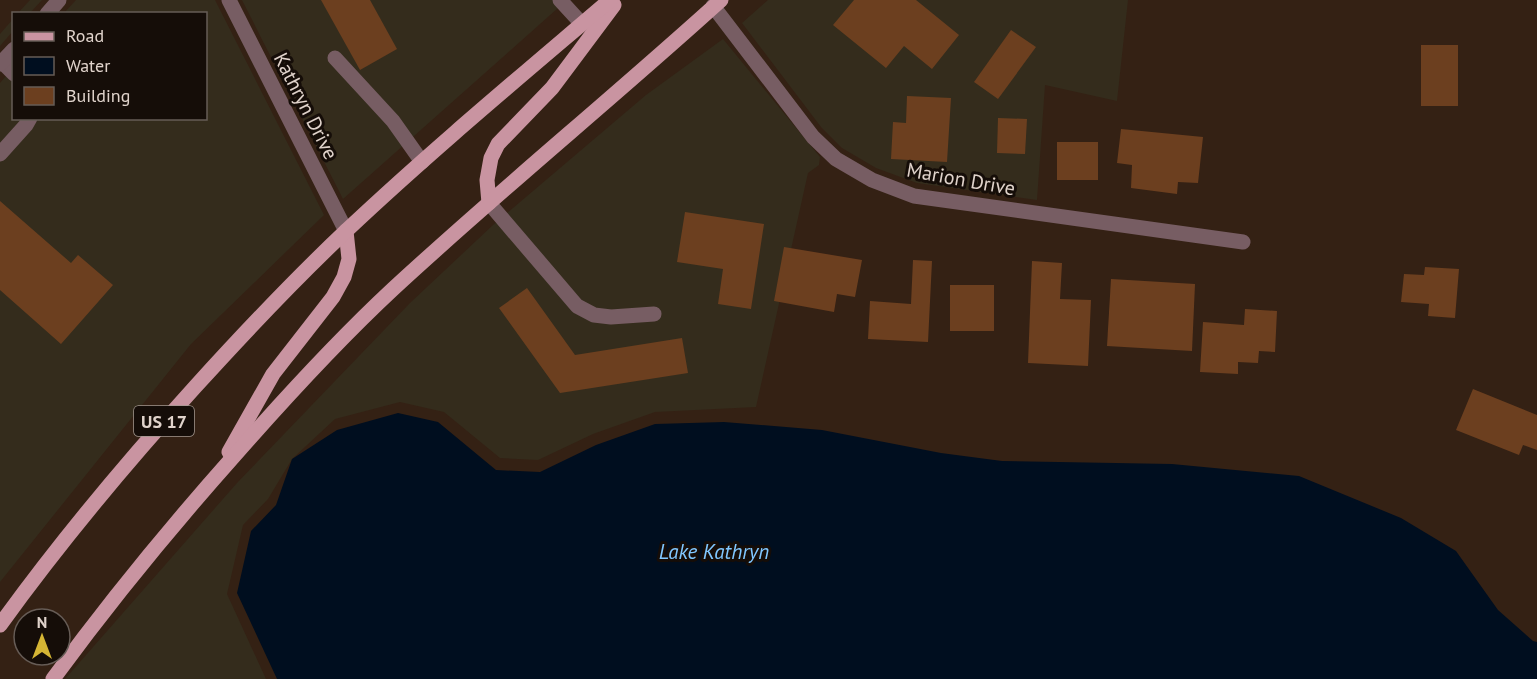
<svg xmlns="http://www.w3.org/2000/svg" width="1537" height="679" font-family="'PT Sans',sans-serif">
<style>
.commercial{fill:#342c1c}
.water{fill:#000e1f}
.building{fill:#6c3f1f}
.lines{fill:none;stroke-linecap:round;stroke-linejoin:round}
.minor{stroke:#775d63;stroke-width:15}
.major{stroke:#c994a1;stroke-width:15}
.labels{text-anchor:middle;dominant-baseline:central;stroke-width:6;stroke-linejoin:round;paint-order:stroke}
.shield{fill:#150d08;stroke:#a39890;stroke-width:1.5}
.shield-label{font-size:18px;font-weight:bold;fill:#e0d3cb}
.street-label{font-size:20px;fill:#e0d3cb;stroke:#150d08}
.water-label{font-size:21px;font-style:italic;fill:#80c7ff;stroke:#150d08}
</style>
<rect width="100%" height="100%" fill="#342114"/>
<g class="commercial">
<polygon points="30,0 42,0 30,13 18,13"/>
<polygon points="76,0 215,0 324,215 191,344 0,582 0,83 13,68 14,118 206,118 206,14 64,13"/>
<polygon points="242,0 567,0 343,199"/>
<polygon points="768,0 1128,0 1117,101 1045,85 1037,200 917,183 876,168 842,148 821,127 742,23"/>
<polygon points="13,19 13,31 0,46 0,34"/>
<polygon points="723,39 820,157 819,165 808,173 756,407 655,412 593,434 538,460 500,458 444,412 400,402 335,419 292,459 268,499 243,525 227,594 266,679 65,679 237,483 410,303 493,225 646,95"/>
</g>
<polygon class="water" points="398,413 438,422 496,470 540,472 596,445 655,424 724,422 822,430 941,453 1002,461 1172,464 1299,476 1401,518 1456,551 1498,610 1533,641 1537,642 1537,679 277,679 237,593 251,531 276,505 292,459 337,430"/>
<g class="building">
<polygon points="321,0 370,0 397,49 360,70"/>
<polygon points="854,0 916,0 959,35 932,69 904,46 886,68 833,25"/>
<polygon points="1011,30 1036,47 998,99 974,82"/>
<rect x="1421" y="45" width="37" height="61"/>
<polygon points="907,96 951,98 947,162 891,159 893,122 906,123"/>
<polygon points="998,118 1027,119 1025,154 997,153"/>
<polygon points="1121,129 1203,137 1198,183 1178,182 1177,194 1131,188 1132,165 1117,163"/>
<rect x="1057" y="142" width="41" height="38"/>
<polygon points="0,201 71,263 78,255 113,285 61,344 0,290"/>
<polygon points="685,212 764,224 751,309 718,304 723,269 677,262"/>
<polygon points="784,247 862,260 855,297 837,294 834,312 774,301"/>
<polygon points="913,260 932,261 928,342 868,339 870,301 911,304"/>
<polygon points="1032,261 1062,263 1060,299 1091,300 1088,366 1028,363"/>
<polygon points="1425,267 1459,269 1455,318 1428,316 1429,304 1401,302 1404,274 1424,275"/>
<polygon points="1111,279 1195,284 1192,351 1107,346"/>
<rect x="950" y="285" width="44" height="46"/>
<polygon points="527,288 575,355 682,338 688,373 560,393 499,308"/>
<polygon points="1245,309 1277,311 1275,352 1259,351 1258,363 1238,362 1238,374 1200,372 1203,322 1244,325"/>
<polygon points="1473,389 1537,415 1537,450 1523,445 1519,455 1456,430"/>
</g>
<g class="lines">
<g class="minor">
<polyline points="229,0 346,231"/>
<polyline points="560,0 582,24"/>
<polyline points="713,6 813,137 836,159 872,180 914,196 1243,242"/>
<polyline points="47,14 59,0"/>
<polyline points="335,58 393,121 422,162"/>
<polyline points="2,62 14,74"/>
<polyline points="0,64 14,49"/>
<polyline points="0,154 26,125 30,118"/>
<polyline points="489,203 577,306 594,315 611,317 654,314"/>
</g>
<g class="major">
<polyline points="489,203 487,180 491,158 498,144 552,88 614,5"/>
<polyline points="229,452 273,374 333,297 344,277 349,259 346,231"/>
<path d="M0,625C60,542 126,463 195,387C244,333 294,280 347,230C432,150 521,76 610,0"/>
<path d="M53,679C110,601 170,528 234,456C285,398 337,341 393,289C500,190 613,98 721,0"/>
</g>
</g>
<g class="labels">
<rect class="shield" x="134" y="406" width="60" height="30" rx="4.5"/>
<g class="shield-label">
<text x="164" y="421">US 17</text>
</g>
<g class="street-label">
<text transform="translate(306 106) rotate(63)">Kathryn Drive</text>
<text transform="translate(961 179) rotate(10)">Marion Drive</text>
</g>
<g class="water-label">
<text x="714" y="551">Lake Kathryn</text>
</g>
</g>
<rect x="12" y="12" width="195" height="108" fill="#150d08" stroke="#665c56" stroke-width="1.5"/>
<rect x="24" y="32" width="30" height="9" fill="#c994a1" stroke="#665c56" stroke-width="1.5"/>
<text x="66" y="42" font-size="18" fill="#e0d3cb">Road</text>
<rect x="24" y="57" width="30" height="18" fill="#000e1f" stroke="#665c56" stroke-width="1.5"/>
<text x="66" y="72" font-size="18" fill="#e0d3cb">Water</text>
<rect x="24" y="87" width="30" height="18" fill="#6c3f1f" stroke="#665c56" stroke-width="1.5"/>
<text x="66" y="102" font-size="18" fill="#e0d3cb">Building</text>
<g transform="translate(42 637)"><circle r="28" fill="#150d08" stroke="#665c56" stroke-width="1.5"/>
<path d="M0-4.5L10 22L0 15L-10 22Z" fill="#d5b534"/>
<text y="-9" font-size="16" font-weight="bold" text-anchor="middle" fill="#e0d3cb">N</text>
</g>
</svg>
